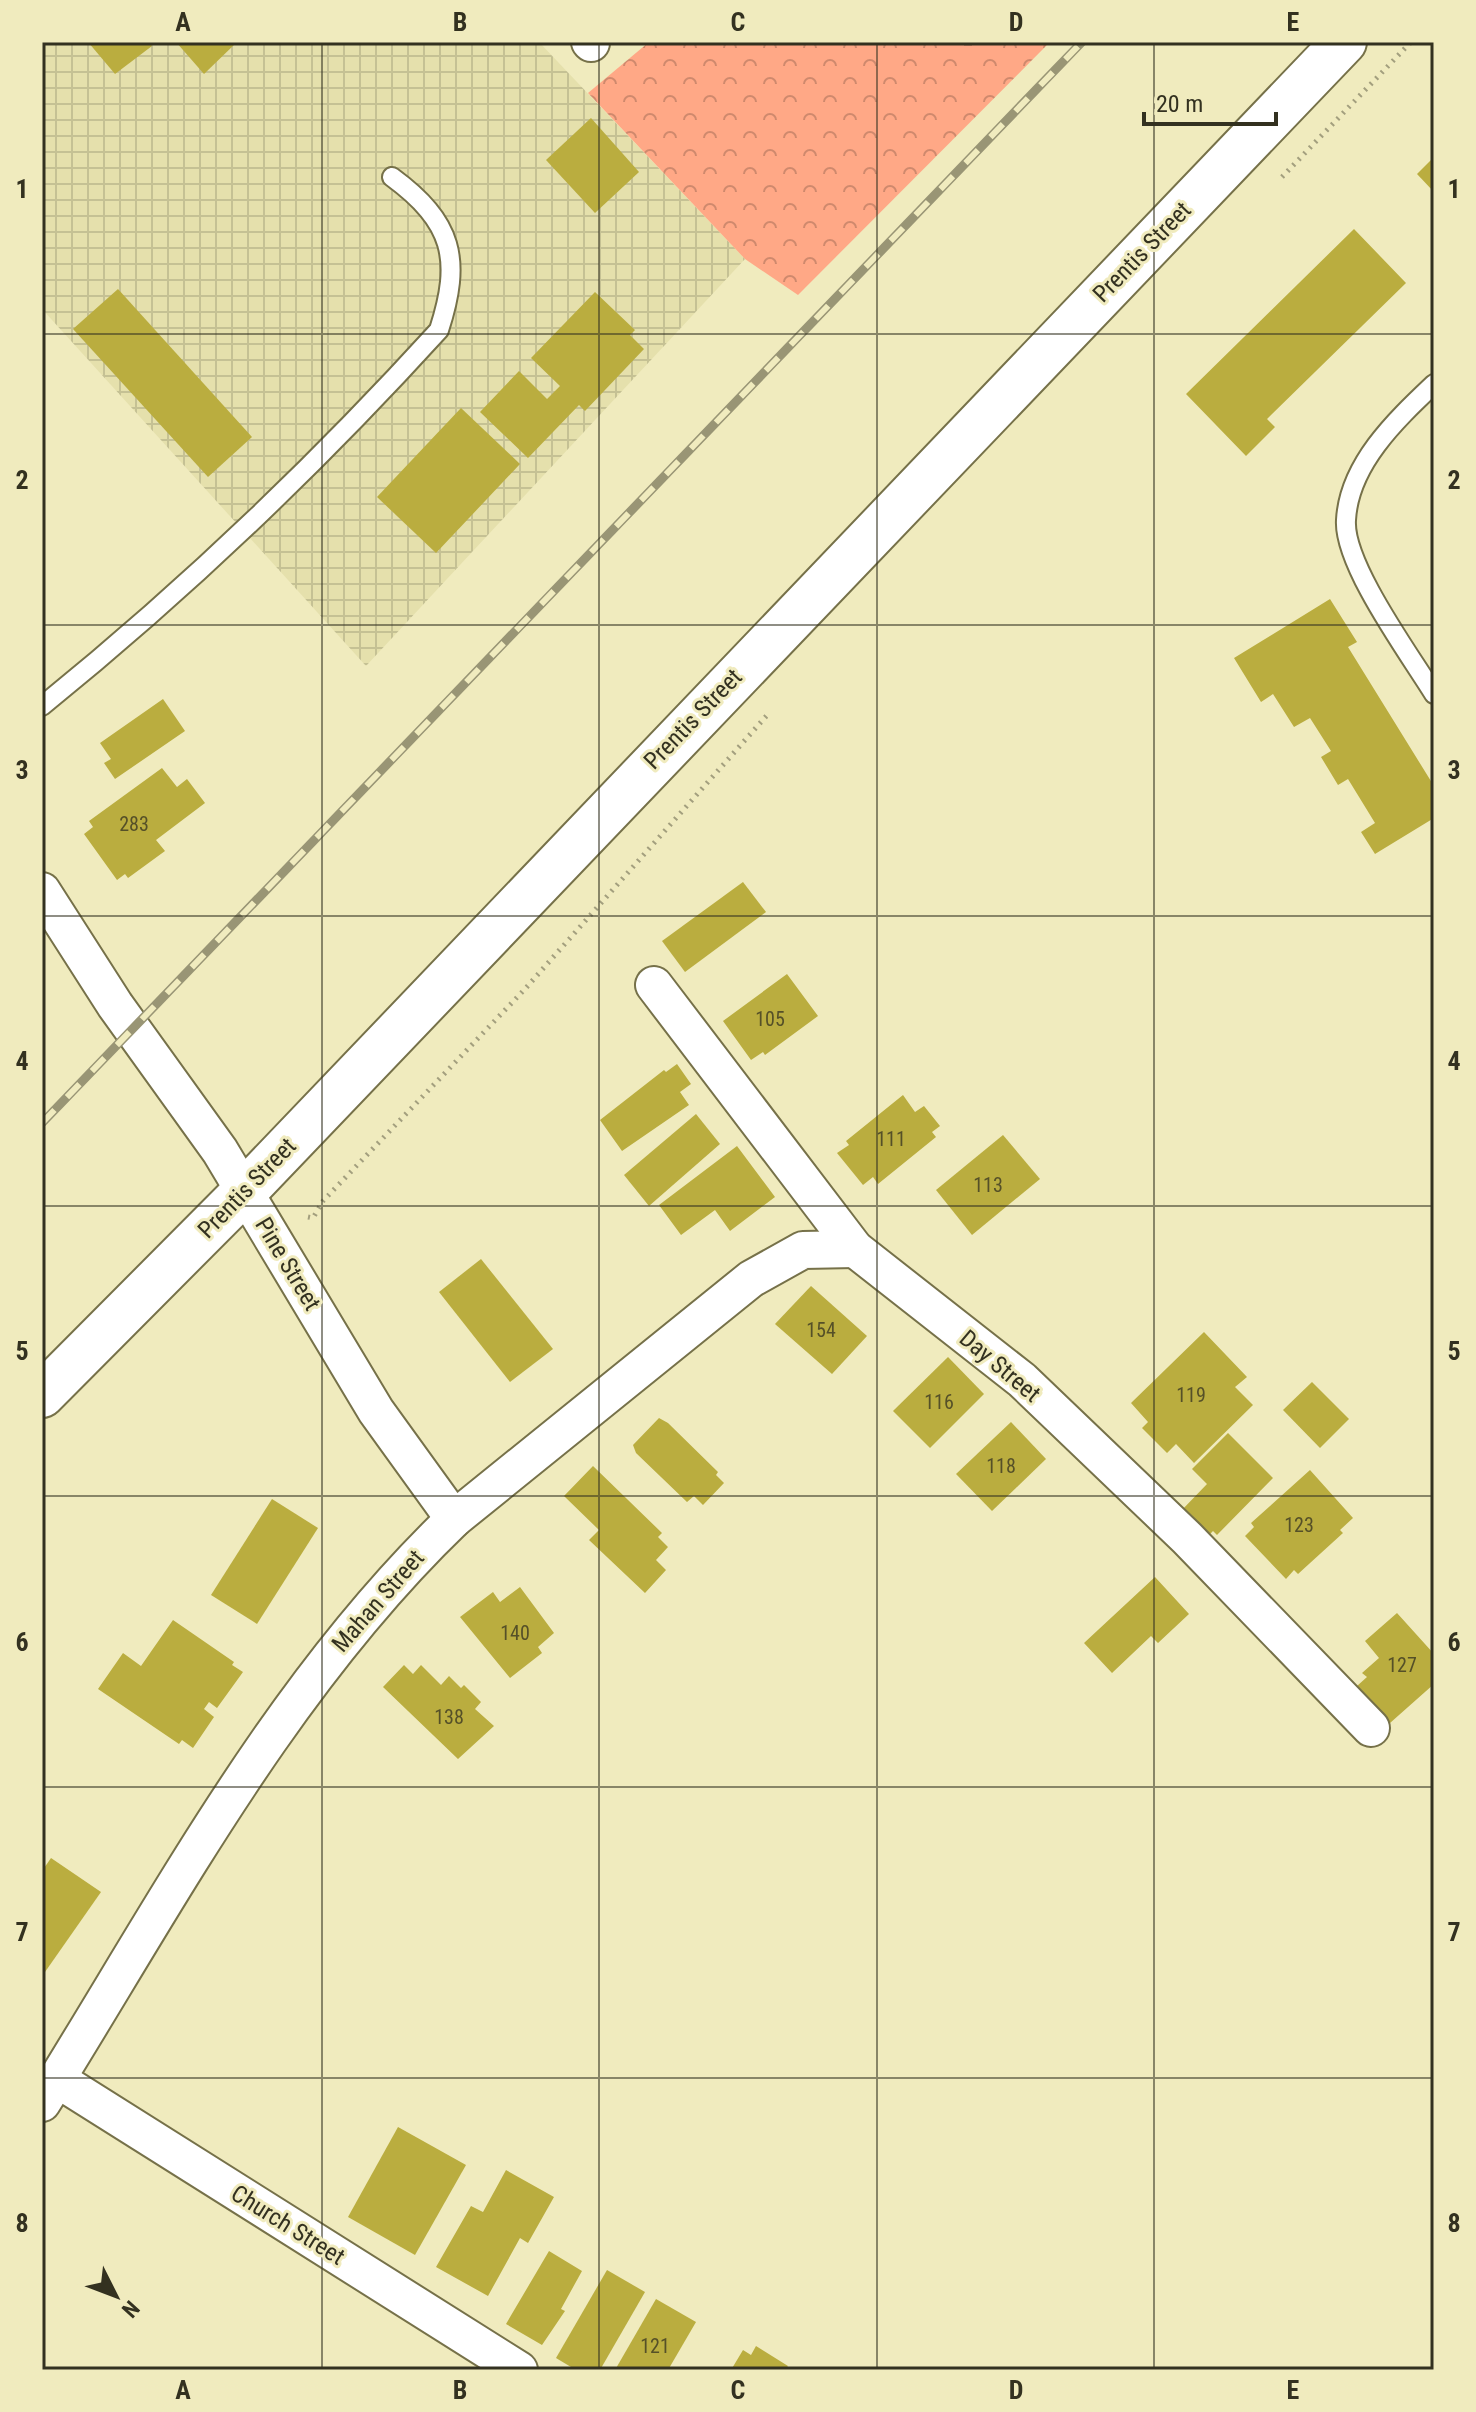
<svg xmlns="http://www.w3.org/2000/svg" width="1476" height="2412" font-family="'Roboto Condensed',sans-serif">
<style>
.industrial{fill:url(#industrial-grid)}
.forest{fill:url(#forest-crowns)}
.cemetery{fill:url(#cemetery-stones)}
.building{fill:#baad3f}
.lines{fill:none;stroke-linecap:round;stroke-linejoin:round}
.service-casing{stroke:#767149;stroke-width:22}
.minor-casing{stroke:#767149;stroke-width:40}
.tertiary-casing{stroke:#767149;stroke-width:48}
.path{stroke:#a39f7e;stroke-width:5;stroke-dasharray:2 6;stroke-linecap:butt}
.service{stroke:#fff;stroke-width:18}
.minor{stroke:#fff;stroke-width:36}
.tertiary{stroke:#fff;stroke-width:44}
.rail-casing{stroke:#999575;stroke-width:9}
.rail{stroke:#f0ebbe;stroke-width:6;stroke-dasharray:18;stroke-linecap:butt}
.grid{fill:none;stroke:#333120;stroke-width:2;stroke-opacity:0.55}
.labels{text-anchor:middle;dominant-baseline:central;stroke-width:6;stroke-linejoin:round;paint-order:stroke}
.number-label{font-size:20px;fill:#555028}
.street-label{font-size:24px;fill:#333120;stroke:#f0ebbe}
.neatline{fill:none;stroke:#333120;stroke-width:3}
.grid-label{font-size:26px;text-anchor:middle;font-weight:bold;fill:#333120}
</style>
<defs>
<pattern id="industrial-grid" width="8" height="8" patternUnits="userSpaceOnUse" patternTransform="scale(2)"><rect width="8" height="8" fill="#e5e0ac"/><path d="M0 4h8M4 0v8" fill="none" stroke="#c5c194"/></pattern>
<pattern id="forest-crowns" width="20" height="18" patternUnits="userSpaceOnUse" patternTransform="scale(2)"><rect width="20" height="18" fill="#ffa886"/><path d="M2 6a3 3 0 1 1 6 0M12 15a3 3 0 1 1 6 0" fill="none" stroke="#cf896d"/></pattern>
<pattern id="cemetery-stones" width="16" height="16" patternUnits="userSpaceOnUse" patternTransform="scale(2)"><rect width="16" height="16" fill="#ffa886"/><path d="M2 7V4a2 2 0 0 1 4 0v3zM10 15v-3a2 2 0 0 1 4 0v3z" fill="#cf896d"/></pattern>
</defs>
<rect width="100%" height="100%" fill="#f0ebbe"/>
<polygon class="industrial" points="42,42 539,42 745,259 366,666 42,309"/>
<polygon class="forest" points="649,42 1050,42 798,295 745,259 588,93"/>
<polygon class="cemetery" points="951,42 984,42 962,65"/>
<g class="building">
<polygon points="88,42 150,42 152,46 115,74"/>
<polygon points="176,42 237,42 204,74"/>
<polygon points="591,118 639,172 595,213 546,160"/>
<polygon points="1434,157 1434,192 1417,174"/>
<polygon points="1354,229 1406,283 1267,419 1275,427 1246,456 1186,394"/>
<polygon points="118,289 252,437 208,477 73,329"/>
<polygon points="595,292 635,330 630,335 644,349 585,411 579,405 528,458 480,412 519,371 547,399 560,386 531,358"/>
<polygon points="461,408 520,464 436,553 377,497"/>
<polygon points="1330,599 1357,642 1348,647 1434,786 1434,818 1375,854 1361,832 1375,823 1348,779 1338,785 1321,757 1331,751 1310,718 1294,727 1273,694 1261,702 1234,658"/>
<polygon points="163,699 185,731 115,779 104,763 111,759 100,743"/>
<polygon points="162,768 177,787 187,779 205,803 156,840 165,851 128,878 125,874 117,880 84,834 93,827 89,821"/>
<polygon points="743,882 766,912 685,972 662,941"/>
<polygon points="787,974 818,1016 765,1055 763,1052 751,1060 723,1021"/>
<polygon points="677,1064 691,1084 680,1092 689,1105 622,1151 600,1120 664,1070 666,1072"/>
<polygon points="903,1095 915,1112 924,1106 940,1126 932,1132 936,1137 878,1184 873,1177 863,1185 837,1153 849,1145 846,1141"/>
<polygon points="696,1114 720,1144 649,1206 624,1175"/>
<polygon points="1003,1135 1040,1179 972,1235 936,1190"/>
<polygon points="737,1146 775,1197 730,1231 715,1210 681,1235 659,1205"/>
<polygon points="481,1259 553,1349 510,1382 439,1292"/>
<polygon points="811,1286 867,1336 832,1374 775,1324"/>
<polygon points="1204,1332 1247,1377 1235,1387 1253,1405 1194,1463 1176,1444 1167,1453 1142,1428 1148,1422 1131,1403"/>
<polygon points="948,1357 984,1394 930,1448 893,1411"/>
<polygon points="1312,1382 1349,1419 1320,1448 1283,1410"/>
<polygon points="659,1418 668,1423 718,1472 716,1475 724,1483 703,1505 694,1496 687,1502 636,1453 633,1445"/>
<polygon points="1011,1422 1046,1459 992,1511 956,1474"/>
<polygon points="1228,1433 1273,1478 1217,1535 1213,1531 1206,1538 1180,1512 1207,1484 1192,1469"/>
<polygon points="593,1466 662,1533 658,1537 668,1547 656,1560 666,1570 645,1593 589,1540 599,1530 564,1496"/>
<polygon points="1310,1470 1353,1518 1340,1530 1343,1533 1298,1574 1294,1570 1286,1579 1245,1536 1254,1527 1251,1523"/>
<polygon points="272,1499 318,1528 257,1624 211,1595"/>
<polygon points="1155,1577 1189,1614 1158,1643 1151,1636 1112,1673 1084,1643"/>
<polygon points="520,1587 554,1633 538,1647 542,1653 510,1678 460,1617 493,1592 500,1602"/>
<polygon points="1397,1613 1434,1654 1434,1684 1390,1723 1357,1686 1367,1677 1362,1673 1379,1658 1365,1641"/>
<polygon points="173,1620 234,1662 232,1665 243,1672 217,1708 209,1702 204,1709 214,1717 193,1748 182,1740 179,1744 98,1689 123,1653 141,1666"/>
<polygon points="404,1665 413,1674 421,1665 441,1685 449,1676 461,1688 464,1685 481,1702 475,1709 494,1726 458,1759 383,1687"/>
<polygon points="51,1858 101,1892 45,1972 42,1970 42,1871"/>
<polygon points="398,2127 466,2165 415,2255 348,2217"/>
<polygon points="506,2170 554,2197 528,2243 520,2238 488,2296 436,2267 471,2206 483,2212"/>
<polygon points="549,2251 582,2271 561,2309 565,2311 542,2345 506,2324"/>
<polygon points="607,2270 645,2292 600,2370 576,2370 556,2358"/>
<polygon points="656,2299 696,2322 668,2370 615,2370"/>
<polygon points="756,2346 788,2366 785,2370 731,2370 743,2350 751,2355"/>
</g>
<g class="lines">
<g class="service-casing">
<g id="service">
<path d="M1434,384C1396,420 1349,464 1346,520C1343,564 1410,655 1434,694"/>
<path d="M42,706C183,592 317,464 439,330C462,259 453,222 392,177"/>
</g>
</g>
<g class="minor-casing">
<g id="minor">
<polyline points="590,42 591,43"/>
<polyline points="42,891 115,1005 220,1151 376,1411 454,1519"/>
<polyline points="654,985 855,1249 1022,1380 1187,1538 1371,1728"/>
<polyline points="57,2079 519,2370"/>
<path d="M42,2103C168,1901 281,1685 454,1519L751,1279L803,1250L855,1249"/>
</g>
</g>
<g class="tertiary-casing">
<polyline id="tertiary" points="42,1395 245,1191 1344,42"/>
</g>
<g class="path">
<polyline points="1282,177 1411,42"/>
<polyline points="308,1217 313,1218 323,1201 525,989 769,713"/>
</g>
<use href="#service" class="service"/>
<use href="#minor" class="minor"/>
<use href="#tertiary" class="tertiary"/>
<g class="rail-casing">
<polyline id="rail" points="42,1123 1082,42"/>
</g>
<use href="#rail" class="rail"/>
</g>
<path class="grid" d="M322,42V2370M599,42V2370M877,42V2370M1154,42V2370M42,334H1434M42,625H1434M42,916H1434M42,1206H1434M42,1496H1434M42,1787H1434M42,2078H1434"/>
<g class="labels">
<g class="number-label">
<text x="134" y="824">283</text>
<text x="770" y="1019">105</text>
<text x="891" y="1139">111</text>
<text x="988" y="1185">113</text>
<text x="821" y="1330">154</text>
<text x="1191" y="1395">119</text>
<text x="939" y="1402">116</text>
<text x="1001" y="1466">118</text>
<text x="1299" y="1525">123</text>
<text x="515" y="1633">140</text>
<text x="1402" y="1665">127</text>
<text x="449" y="1717">138</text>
<text x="655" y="2346">121</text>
</g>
<g class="street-label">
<text transform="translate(1142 252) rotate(-46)">Prentis Street</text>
<text transform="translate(693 719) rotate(-46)">Prentis Street</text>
<text transform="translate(247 1188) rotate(-46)">Prentis Street</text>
<text transform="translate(288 1264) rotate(59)">Pine Street</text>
<text transform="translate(1000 1366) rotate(40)">Day Street</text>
<text transform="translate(378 1601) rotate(-49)">Mahan Street</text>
<text transform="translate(288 2225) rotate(32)">Church Street</text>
</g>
</g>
<rect width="1476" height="2412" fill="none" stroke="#f0ebbe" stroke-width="88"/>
<g transform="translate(116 2296) rotate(132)" stroke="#f0ebbe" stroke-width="6" paint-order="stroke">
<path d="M0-6L14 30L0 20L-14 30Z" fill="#333120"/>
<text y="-12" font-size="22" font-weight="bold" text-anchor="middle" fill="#333120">N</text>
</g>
<path d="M1144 112v12h132v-12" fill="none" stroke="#333120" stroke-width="4"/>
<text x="1156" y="112" font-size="24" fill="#333120" stroke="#f0ebbe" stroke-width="6" paint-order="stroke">20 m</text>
<rect x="44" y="44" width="1388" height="2324" class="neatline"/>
<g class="grid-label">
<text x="183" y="31">A</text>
<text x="460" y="31">B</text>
<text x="738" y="31">C</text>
<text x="1016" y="31">D</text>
<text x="1293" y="31">E</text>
<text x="22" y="198">1</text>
<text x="1454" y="198">1</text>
<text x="22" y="489">2</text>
<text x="1454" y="489">2</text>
<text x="22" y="779">3</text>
<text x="1454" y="779">3</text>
<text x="22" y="1070">4</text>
<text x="1454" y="1070">4</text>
<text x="22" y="1360">5</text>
<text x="1454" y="1360">5</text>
<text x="22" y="1651">6</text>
<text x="1454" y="1651">6</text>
<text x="22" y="1941">7</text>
<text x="1454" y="1941">7</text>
<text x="22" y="2232">8</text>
<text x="1454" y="2232">8</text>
<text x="183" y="2399">A</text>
<text x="460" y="2399">B</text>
<text x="738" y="2399">C</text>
<text x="1016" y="2399">D</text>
<text x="1293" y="2399">E</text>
</g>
</svg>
